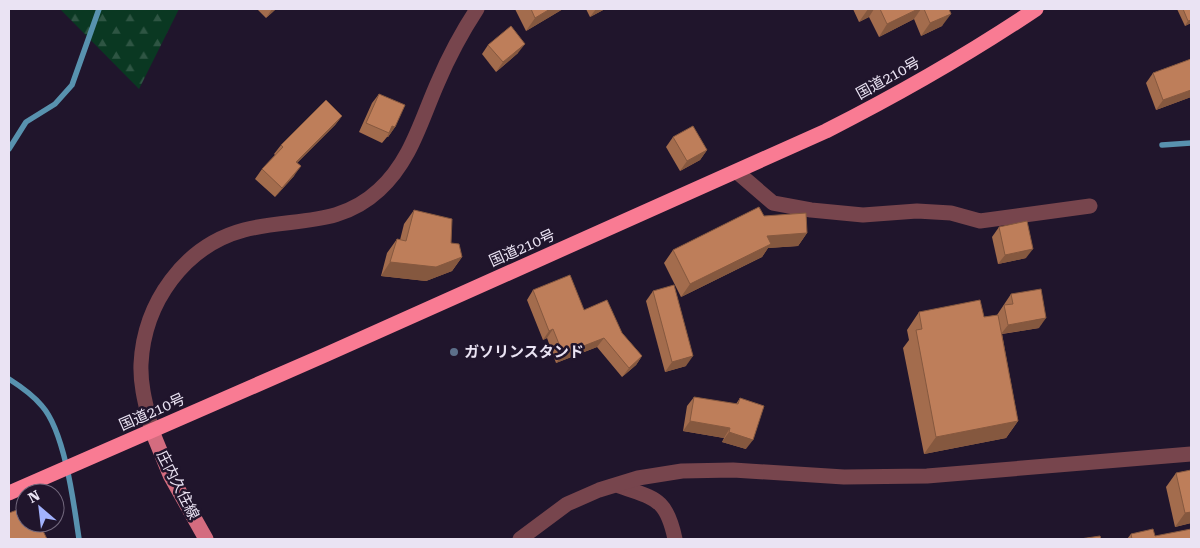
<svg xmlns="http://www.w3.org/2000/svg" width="1200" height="548" font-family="'Roboto Serif','Noto Sans JP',serif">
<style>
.forest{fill:url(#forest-firs)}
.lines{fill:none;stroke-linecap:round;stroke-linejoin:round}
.stream{stroke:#5892af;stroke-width:5.5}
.minor{stroke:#77454d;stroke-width:15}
.major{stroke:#d46c7f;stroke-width:15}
.highway{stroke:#f97b93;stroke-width:15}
.wall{fill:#a36c4d}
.shaded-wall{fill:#85583f}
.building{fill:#be7e5a;stroke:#85583f}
.service-dot{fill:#5c6f8a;stroke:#20152c;stroke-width:2}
.labels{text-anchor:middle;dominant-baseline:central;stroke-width:5;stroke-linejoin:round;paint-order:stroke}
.street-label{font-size:15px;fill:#eae3f3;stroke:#20152c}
.poi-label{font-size:15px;font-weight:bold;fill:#eae3f3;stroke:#20152c;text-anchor:start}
</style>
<defs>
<pattern id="forest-firs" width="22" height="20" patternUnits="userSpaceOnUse" patternTransform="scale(1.25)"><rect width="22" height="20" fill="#0a3822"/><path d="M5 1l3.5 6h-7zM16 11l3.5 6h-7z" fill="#2e5543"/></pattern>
</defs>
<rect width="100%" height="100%" fill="#20152c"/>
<polygon class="forest" points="60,9 179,9 139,89"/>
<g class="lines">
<g class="stream">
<polyline points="1162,145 1191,143"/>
<polyline points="9,149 26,122 55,104 72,85 99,9"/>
<path d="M9,379C20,386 33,395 42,406C65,432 74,505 79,539"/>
</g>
<g class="minor">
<polyline points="737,172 773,203 811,210 863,215 917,211 951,213 980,221 1090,206"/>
<path d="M152,431C147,409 140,387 141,364C144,303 184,246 244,230C294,217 338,228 379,190C411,161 421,120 438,82C449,56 462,32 477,9"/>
<path d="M617,485C654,499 666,496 675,539"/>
<polyline points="520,539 567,504 599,490 638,478 682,471 733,470 844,477 927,476 1191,454"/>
</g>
<polyline class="major" points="152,431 170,475 206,539"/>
<path class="highway" d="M9,493L325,355L826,131C899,94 969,54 1036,9"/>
</g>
<g class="wall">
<polygon points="257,9 276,9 266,18"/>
<polygon points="515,9 563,9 526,31"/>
<polygon points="586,9 605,9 590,17"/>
<polygon points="853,9 949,9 942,26 921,36 914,19 879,37 869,17 859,22"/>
<polygon points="1177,9 1191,9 1191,23 1185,26"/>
<polygon points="488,45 518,53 496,72 482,54"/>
<polygon points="1191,59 1191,97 1156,110 1146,83 1153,73"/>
<polygon points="379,94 395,127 388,137 387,137 382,143 359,132 372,103"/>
<polygon points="342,116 335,125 297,163 294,176 275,197 255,179 262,169 275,155 274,154 281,145"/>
<polygon points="673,137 707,150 700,160 680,171 666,147"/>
<polygon points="414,210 451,243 462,257 452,271 426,281 381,276 387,253 397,239 400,240 404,224"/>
<polygon points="764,216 807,233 798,246 768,248 762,257 681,297 664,263 673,250"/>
<polygon points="999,227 1026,258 998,264 992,237"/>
<polygon points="533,290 584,310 622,333 642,356 636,365 622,377 597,347 556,363 547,338 543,340 527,300"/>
<polygon points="653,291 686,366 665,372 646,301"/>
<polygon points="1011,294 1039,328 1002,334 1018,421 1006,438 924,454 903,348 909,340 907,330 919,312 984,317 997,315"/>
<polygon points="694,397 736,404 740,398 746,449 722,442 724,438 683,431 687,406"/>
<polygon points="1191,470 1191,523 1175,527 1166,487 1176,473"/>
<polygon points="1131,534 1191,539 1127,539"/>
</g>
<g class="shaded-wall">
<polygon points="272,9 276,9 266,18"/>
<polygon points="550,9 563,9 526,31 535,18"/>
<polygon points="596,9 605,9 590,17"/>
<polygon points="868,9 874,9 869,17 859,22"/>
<polygon points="918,9 921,9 914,19 879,37 887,24"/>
<polygon points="951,14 942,26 921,36 930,23"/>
<polygon points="1191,20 1191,23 1185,26 1188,21"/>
<polygon points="525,44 518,53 496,72 503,62"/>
<polygon points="1191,90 1191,97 1156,110 1163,100"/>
<polygon points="342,116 335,125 289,171 296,162"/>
<polygon points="392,126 395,127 388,137 387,137"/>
<polygon points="707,150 700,160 680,171 687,161"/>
<polygon points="301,166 294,176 275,197 282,188"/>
<polygon points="807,233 798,246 768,248 762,257 681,297 690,284 767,236"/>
<polygon points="1033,249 1026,258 998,264 1005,255"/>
<polygon points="462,257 452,271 426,281 381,276 390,262"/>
<polygon points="1046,318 1039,328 1001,334 1008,325"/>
<polygon points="553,329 547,338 543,340 549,331"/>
<polygon points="604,338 597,347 556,363 563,354"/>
<polygon points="642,356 636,365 622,377 629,368"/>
<polygon points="693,356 686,366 665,372 672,362"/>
<polygon points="690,421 730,428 724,438 683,431"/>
<polygon points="1018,421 1006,438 924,454 936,437"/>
<polygon points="729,432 753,440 746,449 722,442"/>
<polygon points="1191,512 1191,523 1175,527 1185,513"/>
</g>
<g class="building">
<polygon points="531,9 550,9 535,18"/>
<polygon points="880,9 918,9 887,24"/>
<polygon points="924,9 949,9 951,14 930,23"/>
<polygon points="1183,9 1191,9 1191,20 1188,21"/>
<polygon points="511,26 525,44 503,62 488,45"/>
<polygon points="1191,59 1191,90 1163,100 1153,73"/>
<polygon points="379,94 405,105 395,127 392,126 389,133 366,123"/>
<polygon points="326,100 342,116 296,162 301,166 282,188 262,169 283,147 281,145"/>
<polygon points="693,126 707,150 687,161 673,137"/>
<polygon points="759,207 764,216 806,213 807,233 767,236 771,244 690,284 673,250"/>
<polygon points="414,210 452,219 451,243 459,244 462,257 436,267 390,262 397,239 406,241"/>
<polygon points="1027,221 1033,249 1005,255 999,227"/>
<polygon points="570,275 584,310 607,300 622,333 642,356 629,368 604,338 563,354 553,329 549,331 533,290"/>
<polygon points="674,285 693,356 672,362 653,291"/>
<polygon points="1041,289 1046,318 1008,325 1004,305 1013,304 1011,294"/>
<polygon points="980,300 984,317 998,315 1018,421 936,437 916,330 922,329 919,312"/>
<polygon points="694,397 738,404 740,398 764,406 753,440 729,432 730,428 690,421"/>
<polygon points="1191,470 1191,512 1185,513 1176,473"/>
<polygon points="25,507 25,523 39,523 47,539 9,539 9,513"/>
<polygon points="1153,529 1155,536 1191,529 1191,539 1129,539 1132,539 1131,534"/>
<polygon points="1100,536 1101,539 1080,539"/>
</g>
<circle class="service-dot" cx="454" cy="352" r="5"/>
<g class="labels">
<g class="street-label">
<text transform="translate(888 78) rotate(-29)">国道210号</text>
<text transform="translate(522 248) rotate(-24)">国道210号</text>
<text transform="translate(152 412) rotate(-24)">国道210号</text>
<text transform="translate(178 485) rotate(63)">庄内久住線</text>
</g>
<g class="poi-label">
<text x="464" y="352">ガソリンスタンド</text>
</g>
</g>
<rect width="1200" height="548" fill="none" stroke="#eae3f3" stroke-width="20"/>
<g transform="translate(40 508) rotate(332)"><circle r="24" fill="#20152c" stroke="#71677c"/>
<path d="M0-4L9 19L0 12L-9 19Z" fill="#a2b2fd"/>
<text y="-8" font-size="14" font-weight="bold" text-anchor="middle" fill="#eae3f3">N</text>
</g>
</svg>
